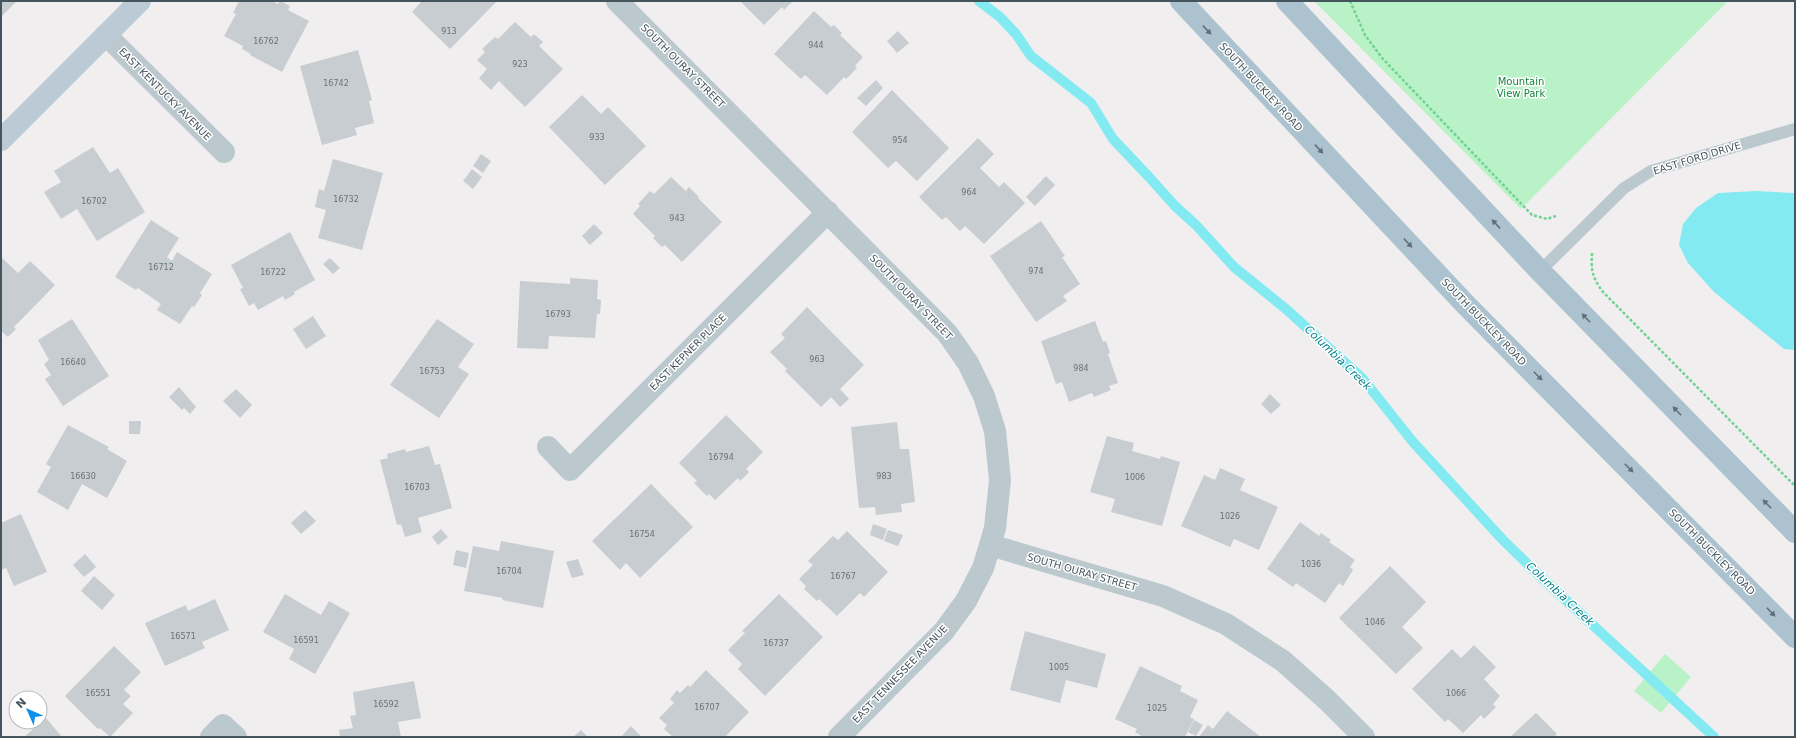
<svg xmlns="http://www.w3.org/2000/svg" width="1796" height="738" font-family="'DejaVu Sans',sans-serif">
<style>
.green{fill:#baf2c7}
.water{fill:#84eaf1}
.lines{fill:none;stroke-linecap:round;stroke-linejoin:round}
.stream{stroke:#84eaf1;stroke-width:10}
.building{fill:#c8cdd1}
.path{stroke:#70d293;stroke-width:2.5;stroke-dasharray:3 2;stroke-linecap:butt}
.lane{stroke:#bbc9ce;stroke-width:12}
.street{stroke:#bbc9ce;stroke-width:22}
.secondary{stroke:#bbcad4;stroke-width:22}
.primary{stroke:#acc3cf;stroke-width:22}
.oneway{fill:#5f707a}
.labels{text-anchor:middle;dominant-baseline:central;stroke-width:3;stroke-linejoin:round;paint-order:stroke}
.number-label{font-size:8px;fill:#66737a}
.street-label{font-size:10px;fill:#45555d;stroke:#fff}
.park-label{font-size:10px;fill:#11833a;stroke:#fff}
.water-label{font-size:11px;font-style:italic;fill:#06828a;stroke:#fff}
</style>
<rect width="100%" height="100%" fill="#f1eeef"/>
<g class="green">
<polygon points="1314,1 1728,1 1521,209"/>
<polygon points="1665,654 1691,677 1661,713 1634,691"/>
</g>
<polygon class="water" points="1756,191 1795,193 1795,350 1784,349 1714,292 1688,263 1679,245 1683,224 1696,208 1718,193"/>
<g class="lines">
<polyline class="stream" points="979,1 1000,17 1016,34 1031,56 1091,103 1113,139 1149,177 1175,206 1196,225 1234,267 1286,309 1363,379 1413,442 1503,540 1543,579 1714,737"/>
</g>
<g class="building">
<polygon points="1,1 17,1 1,17"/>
<polygon points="239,1 272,1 278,4 280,1 290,6 288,10 309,21 282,72 250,55 251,54 242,49 243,46 224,36 236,14 233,13"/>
<polygon points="422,1 497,1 450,49 412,12"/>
<polygon points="740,1 793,1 784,10 782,7 764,25"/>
<polygon points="814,11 831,27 834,25 842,33 840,35 863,57 855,66 857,68 846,79 844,77 827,95 805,75 801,79 774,54"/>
<polygon points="515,22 531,37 534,34 543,42 539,46 563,69 525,107 499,81 491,90 479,78 487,69 477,60 485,52 482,49 495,37 498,39"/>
<polygon points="898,31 909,43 897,53 887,41"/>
<polygon points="358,50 372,100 369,101 374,123 355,128 357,135 322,145 300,66"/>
<polygon points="876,80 883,88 866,106 857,98"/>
<polygon points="892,90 949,148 917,181 896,161 888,168 852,132"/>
<polygon points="582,95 601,114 608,107 646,146 605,185 549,127"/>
<polygon points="978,138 994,154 980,168 999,187 1004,182 1025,203 984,244 965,226 960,231 946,217 942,220 919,197"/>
<polygon points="93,147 110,173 118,168 145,212 97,241 77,209 61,219 44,192 61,182 54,171"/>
<polygon points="481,154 491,161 483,173 473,166"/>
<polygon points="333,159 383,173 362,250 318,238 326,210 315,207 319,189 324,191"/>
<polygon points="472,169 482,177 473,189 463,181"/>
<polygon points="1046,176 1055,185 1035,206 1026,197"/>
<polygon points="671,177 686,191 689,187 699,197 698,198 722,222 682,262 665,245 662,247 653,238 655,236 633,214 640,206 638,204 650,191 654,194"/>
<polygon points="151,220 179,238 167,257 172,261 177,252 212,274 200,293 202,295 194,307 192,306 180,324 157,310 161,304 138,288 136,290 115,277"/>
<polygon points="1041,221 1065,256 1062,257 1080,284 1063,296 1067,301 1036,322 990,256"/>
<polygon points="594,224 603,233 590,245 582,236"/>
<polygon points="290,232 315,280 294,292 295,294 285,300 283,296 258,310 254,303 249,306 240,289 243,288 231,265"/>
<polygon points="1,257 18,273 30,261 55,285 14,327 16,329 8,337 1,331"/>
<polygon points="330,258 340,268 333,274 323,264"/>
<polygon points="570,278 598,280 597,299 601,300 600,314 597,314 595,338 549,336 548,349 517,348 520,281 570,284"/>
<polygon points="807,307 864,365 840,389 849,399 840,407 831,397 821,407 785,371 787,369 770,352 785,338 781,334"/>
<polygon points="313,316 326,336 306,349 293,329"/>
<polygon points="72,319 109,376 63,406 45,379 51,375 44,364 49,360 38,340"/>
<polygon points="437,319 474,344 458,367 469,374 439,418 390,385"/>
<polygon points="1095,321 1103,342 1106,341 1110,353 1108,354 1118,383 1109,386 1111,390 1094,397 1092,393 1069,402 1062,382 1056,384 1041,341"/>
<polygon points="179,387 196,407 190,414 184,408 182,410 169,397"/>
<polygon points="236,389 252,405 240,418 223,401"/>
<polygon points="1270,394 1281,405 1271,414 1261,404"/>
<polygon points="726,415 763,452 746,469 749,472 740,481 738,478 715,500 709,494 707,496 694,483 697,481 679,463"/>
<polygon points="129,421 141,421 140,434 129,434"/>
<polygon points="897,422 900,449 909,449 915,502 901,504 902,512 876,515 875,507 859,508 851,427"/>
<polygon points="68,425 109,447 107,449 127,461 107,498 82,484 68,510 37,492 51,467 46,464"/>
<polygon points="1107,436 1134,443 1132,451 1160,459 1161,456 1180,462 1162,526 1111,512 1115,499 1090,492"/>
<polygon points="429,446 435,465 440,464 452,508 418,518 422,532 405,537 401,524 397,525 380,460 388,458 387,454 405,449 406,452"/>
<polygon points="1220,468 1245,479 1240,490 1278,507 1259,550 1234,539 1230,547 1181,526 1204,475 1215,480"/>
<polygon points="651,484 693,527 640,578 626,563 620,570 592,541"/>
<polygon points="305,510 316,521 301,534 291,523"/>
<polygon points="21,514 47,572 14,586 6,568 1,570 1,523"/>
<polygon points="1300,522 1319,536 1321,533 1331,540 1329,542 1355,560 1350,567 1353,570 1343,586 1339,583 1325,603 1296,583 1293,587 1267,569"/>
<polygon points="873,524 887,529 883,540 870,535"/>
<polygon points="441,529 448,537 438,545 432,537"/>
<polygon points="888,530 903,535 898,546 884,541"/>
<polygon points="847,531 888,572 864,597 860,593 837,616 819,599 817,601 804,589 806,586 799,579 813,565 808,561 833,536 838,540"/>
<polygon points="501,541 554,551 543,608 502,600 503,598 464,591 473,546 499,551"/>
<polygon points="456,550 469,553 466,568 453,565"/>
<polygon points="85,554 96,567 84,577 73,565"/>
<polygon points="578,559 584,575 572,578 566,562"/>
<polygon points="1390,566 1426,602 1402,627 1423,648 1396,674 1339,618"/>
<polygon points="94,576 115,595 102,610 81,591"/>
<polygon points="285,594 321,615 329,601 350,613 315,674 289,659 294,649 263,632"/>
<polygon points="779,594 823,637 765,696 738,669 742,664 728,650 745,633 742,631"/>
<polygon points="215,599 229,630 202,642 205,648 165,666 145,623 186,605 188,611"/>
<polygon points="1025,631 1106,654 1097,688 1066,680 1060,703 1010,690"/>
<polygon points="1474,645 1496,667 1484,679 1500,696 1493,704 1496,707 1484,719 1481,715 1463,733 1448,719 1445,722 1412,689 1452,649 1461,658"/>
<polygon points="114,646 141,672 124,690 131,696 123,704 133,713 110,737 100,728 98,729 65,696"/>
<polygon points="1140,666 1182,686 1180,691 1198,700 1190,717 1194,719 1185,737 1143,737 1135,732 1137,729 1115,719"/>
<polygon points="706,670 749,712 725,737 673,737 664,729 667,725 659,718 674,703 670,699 677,690 680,693 688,685 690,687"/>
<polygon points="414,681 421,718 398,722 401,737 340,737 339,730 353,728 350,716 356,715 353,692"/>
<polygon points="1227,711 1261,737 1199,737 1208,725 1213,729"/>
<polygon points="1536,713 1557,734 1554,737 1510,737"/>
<polygon points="46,718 62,737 24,737"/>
<polygon points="1194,720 1203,725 1196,736 1188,732"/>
<polygon points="631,726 642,737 621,737"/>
<polygon points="581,730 588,737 573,737"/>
</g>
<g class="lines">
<g class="path">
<polyline points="1350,1 1365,35 1382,58 1532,215 1547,219 1556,216"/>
<path d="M1592,253C1591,271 1592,277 1603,292L1795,486"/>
</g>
<polyline class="lane" points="1540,271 1624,188 1651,171 1795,129"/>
<g class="street">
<polyline points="617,1 947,333 968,363 984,396 995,431 1000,480 995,528 990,545 983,568 966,601 944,631 839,737"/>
<polyline points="106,35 224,152"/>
<polyline points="548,447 570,470 828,212"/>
<polyline points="990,545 1163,596 1226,624 1283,661 1327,700 1364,737"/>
<polyline points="211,737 223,725 236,737"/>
</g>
<polyline class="secondary" points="1,140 140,1"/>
<g class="primary">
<polyline points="1181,1 1466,305 1795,637"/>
<polyline points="1287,1 1540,271 1795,532"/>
</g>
</g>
<defs><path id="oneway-solid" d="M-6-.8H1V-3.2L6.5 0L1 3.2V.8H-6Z"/></defs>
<g class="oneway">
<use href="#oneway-solid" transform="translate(1207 30) rotate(47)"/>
<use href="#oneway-solid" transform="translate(1319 149) rotate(47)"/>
<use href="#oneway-solid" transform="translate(1496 224) rotate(-133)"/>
<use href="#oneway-solid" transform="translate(1408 243) rotate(47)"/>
<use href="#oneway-solid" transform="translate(1586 318) rotate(-134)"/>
<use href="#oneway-solid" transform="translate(1538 376) rotate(45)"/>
<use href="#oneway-solid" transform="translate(1677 411) rotate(-134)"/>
<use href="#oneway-solid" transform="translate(1629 468) rotate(45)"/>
<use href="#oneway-solid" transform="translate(1767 504) rotate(-134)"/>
<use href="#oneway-solid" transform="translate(1771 612) rotate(46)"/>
</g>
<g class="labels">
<g class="number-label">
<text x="449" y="31">913</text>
<text x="266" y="41">16762</text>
<text x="816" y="45">944</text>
<text x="520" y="64">923</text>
<text x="336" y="83">16742</text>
<text x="597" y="137">933</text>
<text x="900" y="140">954</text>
<text x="969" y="192">964</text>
<text x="346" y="199">16732</text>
<text x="94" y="201">16702</text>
<text x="677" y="218">943</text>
<text x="161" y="267">16712</text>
<text x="1036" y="271">974</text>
<text x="273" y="272">16722</text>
<text x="558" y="314">16793</text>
<text x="817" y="359">963</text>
<text x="73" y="362">16640</text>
<text x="1081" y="368">984</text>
<text x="432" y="371">16753</text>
<text x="721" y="457">16794</text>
<text x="83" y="476">16630</text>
<text x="884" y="476">983</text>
<text x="1135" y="477">1006</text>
<text x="417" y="487">16703</text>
<text x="1230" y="516">1026</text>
<text x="642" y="534">16754</text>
<text x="1311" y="564">1036</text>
<text x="509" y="571">16704</text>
<text x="843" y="576">16767</text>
<text x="1375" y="622">1046</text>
<text x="183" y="636">16571</text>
<text x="306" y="640">16591</text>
<text x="776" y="643">16737</text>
<text x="1059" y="667">1005</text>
<text x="98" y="693">16551</text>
<text x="1456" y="693">1066</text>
<text x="386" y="704">16592</text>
<text x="707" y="707">16707</text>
<text x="1157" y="708">1025</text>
</g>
<g class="street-label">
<text transform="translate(683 66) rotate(45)">SOUTH OURAY STREET</text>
<text transform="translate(1261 87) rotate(47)">SOUTH BUCKLEY ROAD</text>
<text transform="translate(165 94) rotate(45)">EAST KENTUCKY AVENUE</text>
<text transform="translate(1697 158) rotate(-17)">EAST FORD DRIVE</text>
<text transform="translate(911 297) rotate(46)">SOUTH OURAY STREET</text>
<text transform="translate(1484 322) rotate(46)">SOUTH BUCKLEY ROAD</text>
<text transform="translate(688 352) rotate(-45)">EAST KEPNER PLACE</text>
<text transform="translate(1712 552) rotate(45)">SOUTH BUCKLEY ROAD</text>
<text transform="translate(1082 572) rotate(16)">SOUTH OURAY STREET</text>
<text transform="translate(900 674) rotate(-46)">EAST TENNESSEE AVENUE</text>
</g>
<g class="park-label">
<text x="1521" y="81">Mountain<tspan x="1521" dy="12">View Park</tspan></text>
</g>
<g class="water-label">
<text transform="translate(1338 358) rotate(44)">Columbia Creek</text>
<text transform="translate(1560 594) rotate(43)">Columbia Creek</text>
</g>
</g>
<rect width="1796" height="738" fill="none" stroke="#45555d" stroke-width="4"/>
<g transform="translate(28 710) rotate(315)"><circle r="19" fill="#ffffff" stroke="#b5bbbe"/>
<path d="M0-3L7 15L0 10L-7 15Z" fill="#0e8fec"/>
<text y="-6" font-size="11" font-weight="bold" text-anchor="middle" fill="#45555d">N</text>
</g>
</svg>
